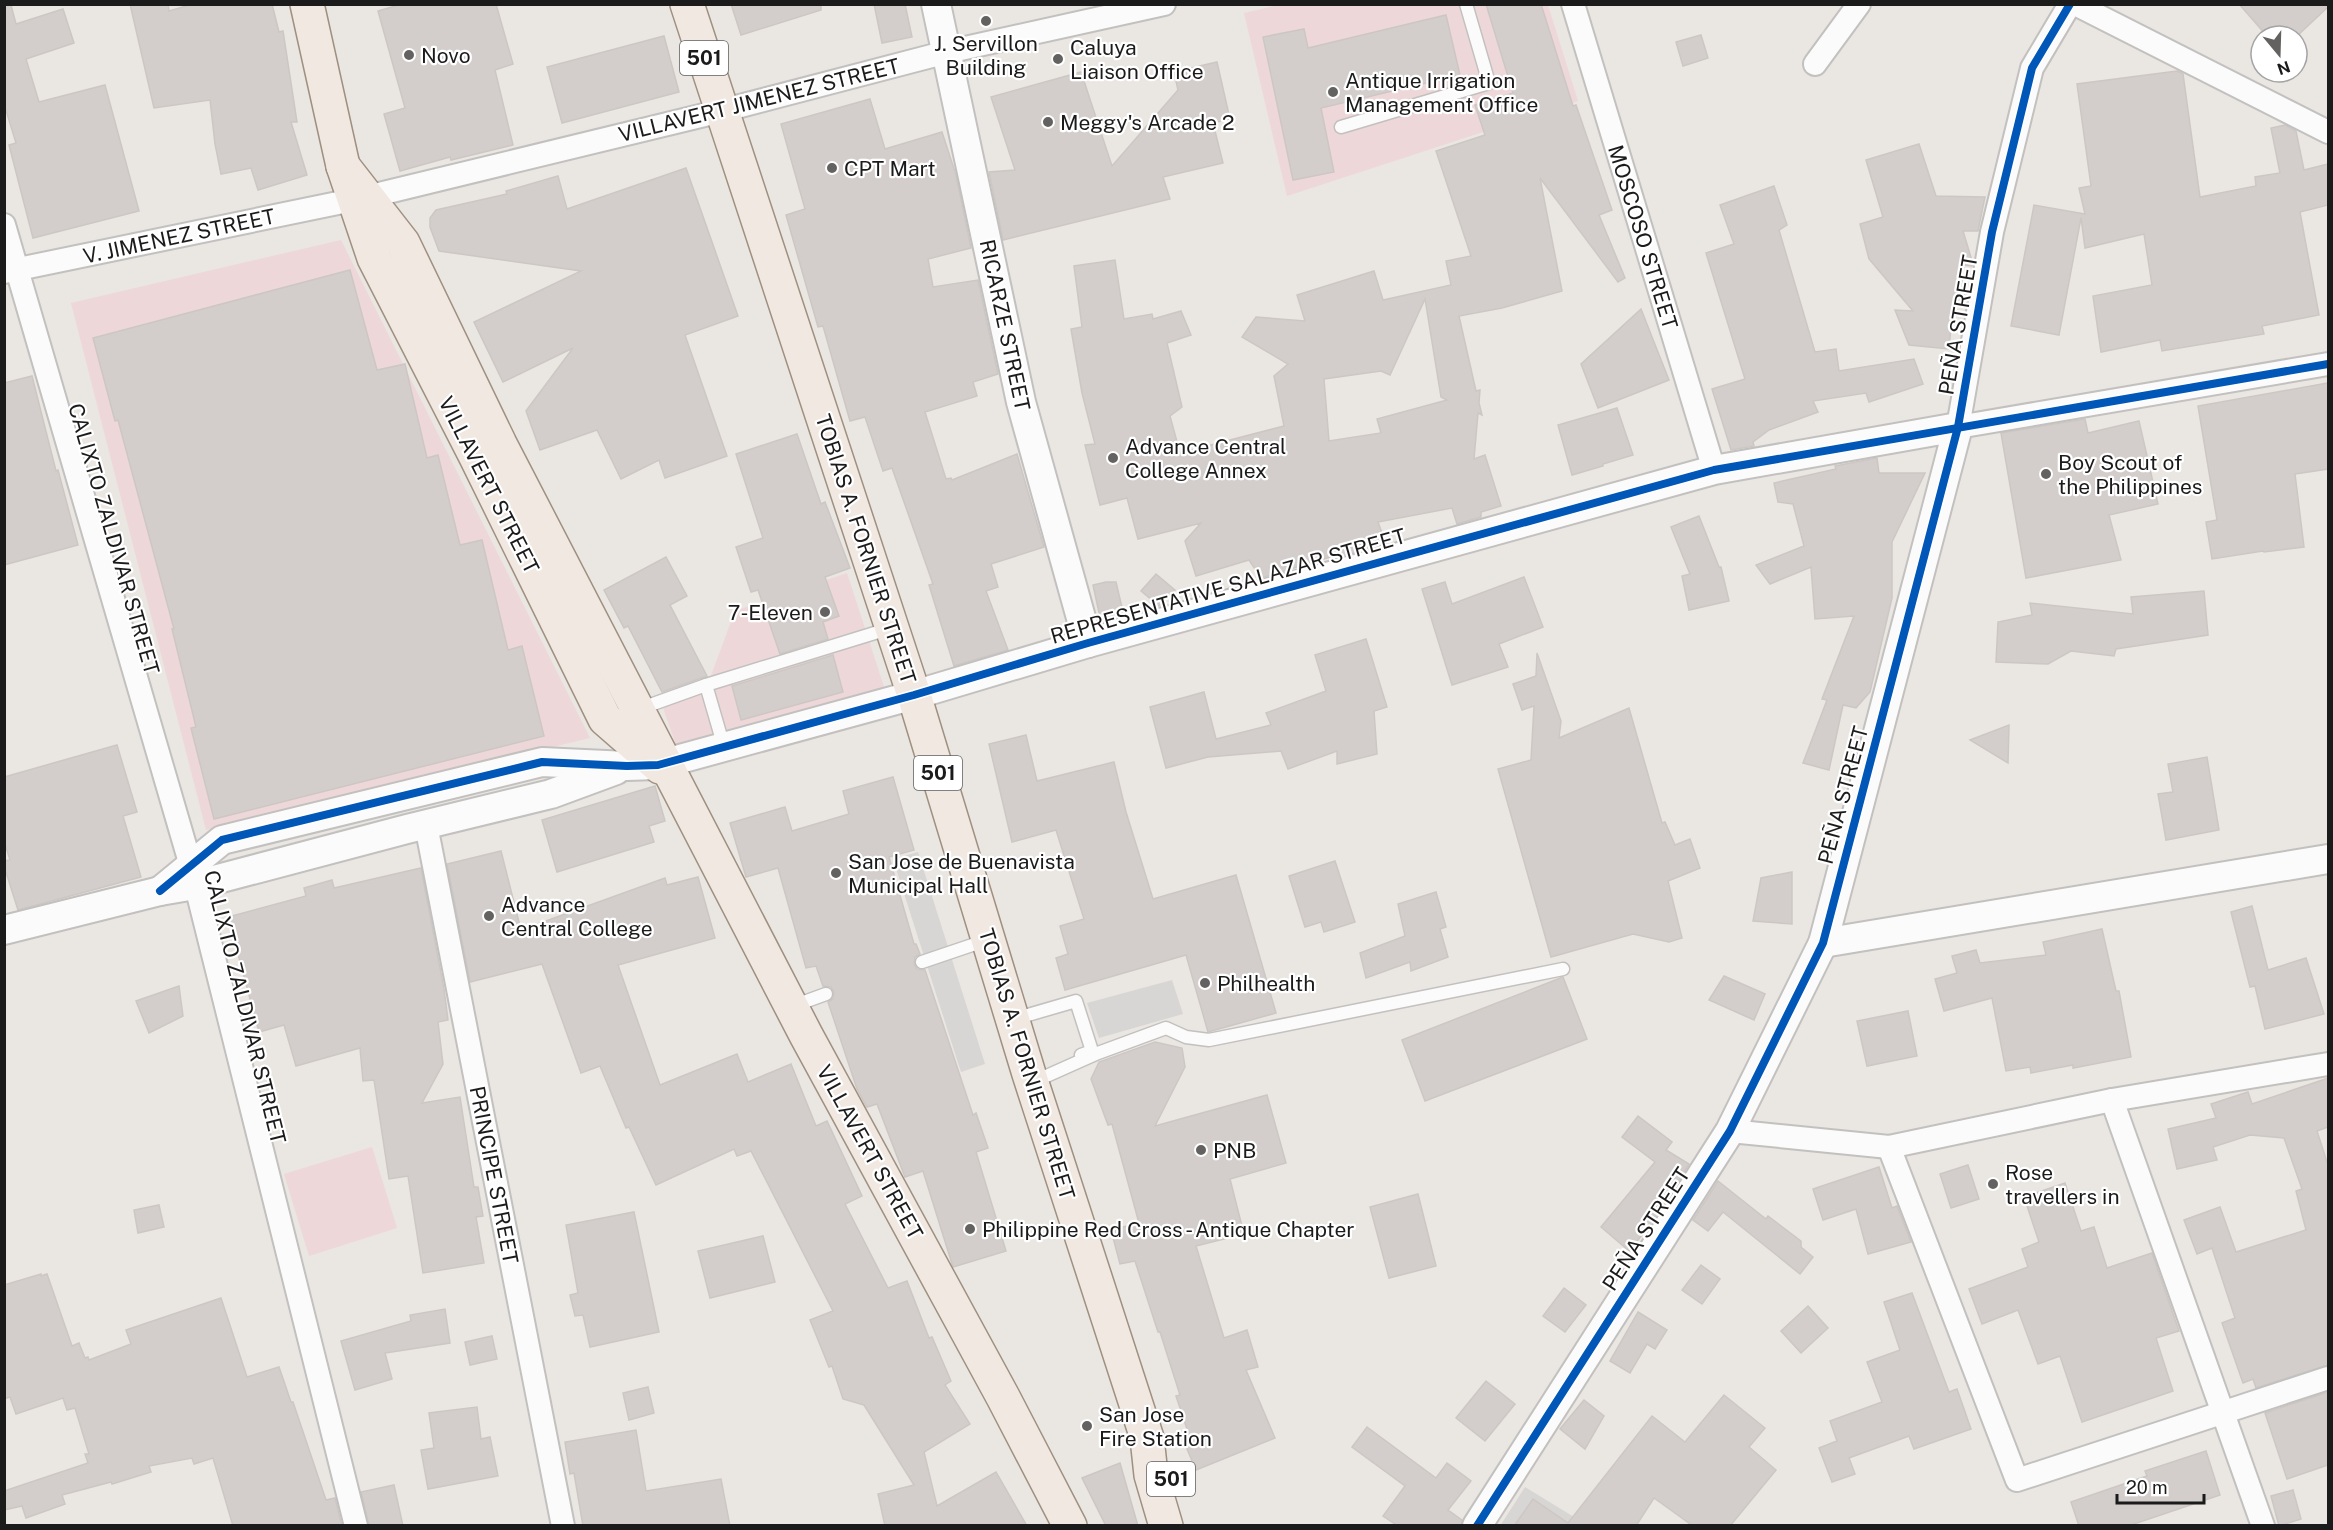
<svg xmlns="http://www.w3.org/2000/svg" width="2333" height="1530" font-family="'Public Sans',sans-serif">
<style>
.commercial{fill:#eed7d8}
.religious{fill:#d8d6d4}
.building{fill:#d3cecb;stroke:#cdc7c4;stroke-width:1.5;fill-rule:evenodd}
.lines{fill:none;stroke-linecap:round;stroke-linejoin:round}
.service-casing{stroke:#c2c1bf;stroke-width:15}
.minor-casing{stroke:#c2c1bf;stroke-width:26}
.tertiary-casing{stroke:#c2c1bf;stroke-width:32}
.primary-casing{stroke:#9f9080;stroke-width:36}
.service{stroke:#fcfbfb;stroke-width:12}
.minor{stroke:#fcfbfb;stroke-width:22}
.tertiary{stroke:#fcfbfb;stroke-width:28}
.primary{stroke:#f0e8e1;stroke-width:33}
.cycleway-casing{stroke:#fff;stroke-width:11}
.cycleway{stroke:#0057b8;stroke-width:8}
.poi-dot{fill:#636261;stroke:#fff;stroke-width:2}
.labels{text-anchor:middle;dominant-baseline:central;stroke-width:4.5;stroke-linejoin:round;paint-order:stroke}
.shield{fill:#fff;stroke:#5f5f5f;stroke-width:1.5}
.shield-label{font-size:20px;font-weight:bold;fill:#1b1b1b}
.poi-label{font-size:21px;fill:#1b1b1b;stroke:#fff;text-anchor:start}
.street-label{font-size:21px;fill:#1b1b1b;stroke:#fff}
</style>
<rect width="100%" height="100%" fill="#eae6e2"/>
<g class="commercial">
<polygon points="1283,4 1548,5 1578,101 1287,196 1244,13"/>
<polygon points="341,240 590,738 206,830 71,303"/>
<polygon points="847,573 885,690 677,748 661,702 709,681 735,611"/>
<polygon points="372,1147 397,1228 309,1256 284,1174"/>
</g>
<g class="religious">
<polygon points="918,852 985,1064 961,1072 893,859"/>
<polygon points="1172,980 1183,1014 1099,1038 1087,1003"/>
<polygon points="1525,1487 1587,1525 1500,1526"/>
</g>
<g class="building">
<polygon points="130,4 168,4 169,11 193,4 272,4 279,32 283,31 297,122 291,122 307,175 258,190 251,168 221,174 215,144 210,100 154,108"/>
<polygon points="402,4 496,4 513,64 495,70 513,145 451,160 450,157 400,171 384,114 405,108 378,11"/>
<polygon points="731,4 821,4 821,10 741,35"/>
<polygon points="874,4 905,4 912,37 882,43"/>
<path d="M1486,4H1541L1573,106L1576,105L1612,210L1599,215L1625,278L1618,282L1540,178L1562,291L1502,308L1459,316L1476,391L1480,390L1479,403L1482,415L1478,413L1474,459L1485,455L1501,506L1481,512V517L1457,524L1452,508L1378,522L1386,544L1338,557L1337,555L1261,578L1249,560L1196,576L1185,541L1201,523L1138,539L1127,498L1100,505L1085,445L1095,444L1082,393L1071,329L1082,327L1074,266L1115,260L1124,319L1152,314L1153,319L1181,311L1191,335L1167,343L1182,407L1170,416L1180,453L1284,426L1274,376L1288,364L1242,337L1256,317L1305,321L1297,295L1374,271L1383,300L1451,285L1446,261L1471,256L1436,151L1485,135L1475,105L1513,93ZM1425,299L1441,397L1447,400L1377,419L1381,433L1329,441L1324,379L1381,371L1390,375Z"/>
<polygon points="2239,4 2328,4 2328,7 2297,36 2267,36"/>
<polygon points="11,5 16,24 63,9 74,43 26,59 39,102 105,85 139,211 33,238 9,145 16,143 4,104 4,6"/>
<polygon points="1446,15 1460,75 1321,108 1334,172 1293,180 1263,37 1304,29 1308,48"/>
<polygon points="1701,35 1708,58 1683,66 1676,42"/>
<polygon points="664,36 679,92 562,123 547,67"/>
<polygon points="1217,62 1230,119 1213,123 1223,163 1163,177 1170,199 1003,240 989,172 1015,170 991,97 1081,72 1112,166 1178,90 1174,72"/>
<polygon points="2177,71 2183,74 2200,197 2256,186 2255,177 2280,173 2271,128 2285,125 2296,131 2304,170 2328,164 2328,205 2300,212 2319,315 2262,326 2264,334 2162,351 2160,340 2101,352 2093,296 2152,285 2144,234 2085,248 2081,218 2059,335 2011,326 2034,205 2085,214 2079,188 2091,186 2077,84"/>
<polygon points="870,99 885,149 942,132 956,175 971,248 928,259 933,287 978,280 998,374 973,382 977,396 925,412 946,479 951,478 952,480 1017,454 1044,547 991,564 998,587 986,591 1008,650 954,666 929,585 933,584 892,468 883,471 865,417 850,421 823,326 818,327 786,215 805,209 781,124"/>
<polygon points="1919,144 1936,196 1985,197 1978,231 1963,231 1973,264 1972,266 1961,265 1965,303 1953,305 1949,349 1909,345 1895,310 1913,311 1869,259 1860,224 1883,217 1866,160"/>
<polygon points="686,168 738,316 685,335 727,456 665,478 659,460 621,479 597,430 540,450 526,411 573,348 503,382 474,322 581,271 439,251 430,227 430,218 436,210 507,194 506,191 558,176 567,209"/>
<polygon points="1774,186 1787,225 1779,230 1815,352 1836,349 1839,371 1914,359 1923,384 1869,402 1866,393 1813,401 1818,412 1769,430 1753,442 1754,446 1731,450 1712,389 1745,379 1706,253 1734,244 1720,205"/>
<polygon points="350,270 377,370 405,364 427,458 438,455 460,545 482,540 508,650 522,646 544,736 214,819 191,728 196,727 172,629 174,629 118,420 115,421 93,338"/>
<polygon points="1641,309 1669,380 1598,408 1581,364"/>
<polygon points="32,376 56,471 58,470 78,545 4,565 4,383"/>
<polygon points="2328,383 2328,469 2295,474 2304,547 2264,552 2263,551 2212,559 2206,522 2217,520 2198,406"/>
<polygon points="1617,408 1633,455 1603,464 1603,466 1572,475 1558,425"/>
<polygon points="2085,419 2088,433 2139,421 2158,504 2109,515 2121,560 2026,578 2001,433"/>
<polygon points="797,434 821,504 825,502 850,568 825,577 839,616 823,622 828,639 780,654 758,590 751,592 736,547 763,538 736,454"/>
<polygon points="1877,458 1879,473 1925,473 1892,542 1892,598 1870,692 1856,708 1843,705 1829,770 1803,763 1827,700 1822,699 1854,616 1815,619 1811,567 1770,584 1756,565 1804,546 1793,504 1778,502 1774,483 1836,469 1835,466"/>
<polygon points="1699,516 1719,567 1721,567 1729,601 1689,610 1682,576 1690,574 1671,527"/>
<polygon points="666,557 687,596 670,605 707,676 662,692 628,626 624,628 604,590"/>
<polygon points="1156,574 1175,590 1159,606 1141,591"/>
<polygon points="1524,577 1543,627 1499,644 1508,667 1452,685 1422,589 1445,582 1452,604"/>
<polygon points="1106,582 1116,582 1124,616 1101,622 1093,585"/>
<polygon points="2204,591 2208,635 2116,649 2114,656 2071,651 2048,664 1996,662 1998,622 2032,615 2030,603 2133,614 2131,597"/>
<polygon points="1366,639 1387,707 1374,711 1377,754 1337,764 1337,751 1288,769 1281,751 1208,757 1166,768 1150,707 1204,692 1216,739 1271,725 1266,713 1326,691 1315,655"/>
<polygon points="1537,653 1561,721 1559,738 1629,708 1662,823 1665,822 1675,845 1690,839 1700,868 1668,881 1682,938 1669,942 1633,934 1551,957 1498,769 1531,760 1534,706 1522,710 1513,684 1536,676"/>
<polygon points="833,655 843,692 741,720 732,686"/>
<polygon points="2009,725 2008,763 1970,740"/>
<polygon points="1026,735 1037,781 1114,762 1126,812 1153,899 1236,875 1276,1013 1208,1032 1186,955 1065,990 1056,958 1068,954 1060,926 1084,919 1056,830 1012,842 989,744"/>
<polygon points="117,745 137,812 123,816 141,877 18,910 4,866 4,861 10,860 4,841 4,777"/>
<polygon points="2207,757 2219,830 2166,840 2158,794 2173,792 2168,764"/>
<polygon points="893,777 914,850 889,857 914,944 916,944 920,954 915,957 914,964 917,969 925,970 973,1115 976,1113 988,1148 976,1152 1006,1251 953,1267 923,1171 905,1177 877,1104 867,1107 857,1089 828,1002 833,999 834,992 831,987 823,986 816,966 806,968 778,868 746,877 730,823 785,807 792,831 849,814 843,791"/>
<polygon points="655,786 665,821 649,826 654,842 557,872 542,820"/>
<polygon points="501,851 521,930 665,878 667,885 698,877 715,938 618,965 660,1085 737,1054 748,1082 791,1064 816,1126 827,1121 862,1196 845,1204 888,1288 907,1281 929,1338 932,1337 951,1381 945,1385 970,1424 924,1452 937,1506 996,1472 1027,1526 885,1526 878,1494 914,1485 864,1405 843,1399 832,1366 829,1367 810,1320 833,1311 751,1151 737,1156 734,1149 656,1185 629,1127 626,1128 600,1066 581,1073 542,964 470,982 447,864"/>
<polygon points="1335,861 1355,922 1324,932 1321,922 1305,927 1289,876"/>
<polygon points="421,868 444,989 448,1020 438,1022 443,1064 422,1103 460,1097 474,1187 478,1187 483,1216 476,1217 484,1263 423,1273 408,1176 389,1179 374,1080 363,1081 360,1048 296,1066 284,1025 259,1032 228,917 306,896 304,888 332,880 334,888"/>
<polygon points="1792,872 1792,924 1753,921 1761,878"/>
<polygon points="1436,892 1446,927 1440,929 1448,957 1411,971 1410,962 1366,978 1360,953 1405,936 1398,904"/>
<polygon points="2252,906 2268,970 2306,958 2324,1014 2265,1029 2255,986 2250,987 2231,912"/>
<polygon points="2102,929 2116,991 2119,991 2131,1057 2073,1068 2073,1065 2031,1073 2030,1067 2006,1071 1992,998 1944,1011 1935,979 1957,973 1952,956 1976,950 1980,963 2046,955 2043,942"/>
<polygon points="1724,976 1765,994 1754,1020 1709,1000"/>
<polygon points="1563,977 1587,1039 1425,1101 1402,1040"/>
<polygon points="179,986 183,1016 149,1033 136,1001"/>
<polygon points="1908,1011 1917,1056 1867,1066 1857,1021"/>
<polygon points="1155,1042 1182,1048 1185,1067 1155,1126 1267,1095 1286,1163 1230,1179 1244,1234 1196,1246 1224,1338 1247,1330 1258,1367 1246,1370 1275,1438 1196,1470 1181,1435 1188,1432 1176,1396 1180,1395 1160,1332 1158,1332 1135,1261 1120,1264 1111,1230 1139,1223 1112,1124 1108,1125 1091,1079 1099,1062"/>
<polygon points="2328,1078 2328,1127 2317,1131 2328,1165 2328,1365 2256,1388 2253,1379 2243,1383 2222,1323 2235,1318 2212,1248 2197,1254 2184,1220 2220,1207 2236,1252 2306,1230 2296,1191 2302,1189 2284,1138 2250,1135 2213,1147 2217,1160 2177,1169 2168,1129 2216,1118 2211,1104 2248,1092 2252,1104"/>
<polygon points="1638,1116 1672,1142 1666,1150 1689,1164 1647,1229 1629,1251 1601,1227 1655,1162 1622,1137"/>
<polygon points="1968,1165 1979,1199 1951,1208 1940,1174"/>
<polygon points="1879,1167 1892,1208 1897,1206 1911,1242 1868,1254 1856,1209 1823,1220 1813,1189"/>
<polygon points="1718,1181 1766,1219 1768,1216 1801,1241 1801,1247 1813,1257 1800,1274 1723,1212 1708,1231 1693,1220"/>
<polygon points="2065,1183 2081,1231 2094,1227 2107,1268 2152,1253 2179,1331 2156,1338 2173,1391 2082,1422 2060,1356 2038,1364 2018,1310 1982,1324 1969,1289 2028,1267 2022,1249 2039,1242 2024,1197"/>
<polygon points="1418,1194 1436,1266 1389,1278 1370,1207"/>
<polygon points="159,1205 164,1227 138,1233 134,1210"/>
<polygon points="634,1212 659,1332 590,1347 583,1315 575,1316 570,1295 578,1293 566,1225"/>
<polygon points="763,1236 775,1282 710,1298 698,1251"/>
<polygon points="1701,1265 1720,1279 1702,1304 1682,1290"/>
<polygon points="41,1274 41,1276 47,1274 72,1346 79,1343 85,1358 88,1357 89,1360 131,1344 126,1330 221,1298 247,1377 279,1367 291,1402 293,1402 326,1500 335,1498 342,1526 233,1526 213,1458 194,1464 192,1458 149,1466 151,1472 112,1484 111,1482 62,1495 65,1504 26,1518 22,1506 4,1510 4,1491 88,1463 85,1454 89,1454 75,1408 67,1410 63,1398 16,1414 10,1397 4,1399 4,1285"/>
<polygon points="1564,1288 1586,1305 1565,1332 1543,1316"/>
<polygon points="1912,1293 1949,1392 1957,1389 1971,1429 1914,1449 1909,1436 1849,1458 1855,1474 1832,1482 1819,1448 1837,1441 1830,1421 1882,1402 1867,1362 1900,1350 1884,1302"/>
<polygon points="1808,1306 1828,1328 1801,1353 1781,1331"/>
<polygon points="445,1309 450,1343 385,1353 392,1379 355,1390 341,1341 411,1321 410,1315"/>
<polygon points="1638,1312 1667,1330 1655,1349 1647,1344 1630,1373 1610,1361"/>
<polygon points="492,1336 497,1359 470,1365 465,1342"/>
<polygon points="1486,1381 1515,1404 1485,1441 1456,1418"/>
<polygon points="648,1387 654,1413 629,1420 623,1393"/>
<polygon points="2328,1392 2328,1465 2287,1479 2265,1413"/>
<polygon points="1724,1395 1765,1428 1749,1447 1776,1470 1730,1526 1693,1526 1654,1498 1636,1526 1514,1526 1533,1499 1568,1523 1652,1416 1685,1442"/>
<polygon points="1584,1400 1604,1416 1585,1449 1560,1429"/>
<polygon points="477,1407 481,1439 490,1437 498,1476 428,1489 421,1450 434,1448 429,1413"/>
<polygon points="1367,1427 1436,1478 1447,1463 1471,1481 1448,1510 1462,1520 1461,1526 1398,1526 1383,1516 1405,1486 1352,1447"/>
<polygon points="636,1430 646,1491 721,1479 730,1526 583,1526 574,1473 570,1474 565,1442"/>
<polygon points="2206,1451 2220,1495 2128,1526 2079,1526 2071,1502 2147,1476 2145,1471"/>
<polygon points="1120,1463 1138,1526 1106,1526 1082,1478"/>
<polygon points="394,1485 403,1526 369,1526 361,1492"/>
<polygon points="2293,1490 2301,1519 2279,1526 2271,1496"/>
</g>
<g class="lines">
<g class="service-casing">
<g id="service">
<polyline points="1341,127 1489,83 1466,4"/>
<polyline points="639,709 706,685"/>
<polyline points="724,747 706,685 891,628"/>
<polyline points="922,962 987,940"/>
<polyline points="793,1006 826,994"/>
<polyline points="1014,1019 1076,1001 1092,1051 1081,1055"/>
<polyline points="1033,1082 1098,1053 1166,1028 1186,1037 1209,1040 1563,969"/>
</g>
</g>
<g class="minor-casing">
<g id="minor">
<polyline points="1573,4 1714,470"/>
<polyline points="2070,4 2032,68 1992,232 1958,427 2328,364"/>
<polyline points="2075,4 2328,132"/>
<polyline points="1815,64 1859,4"/>
<polyline points="4,225 191,866 356,1526"/>
<polyline points="4,272 367,197 721,111 947,52 1164,4"/>
<polyline points="426,825 563,1526"/>
<polyline points="2112,1100 2263,1526"/>
<polyline points="1730,1131 1889,1147 2112,1100 2328,1064"/>
<polyline points="1889,1147 2017,1480 2328,1378"/>
</g>
</g>
<g class="tertiary-casing">
<g id="tertiary">
<polyline points="936,4 1021,402 1088,643"/>
<polyline points="160,891 222,840 542,762 627,766 658,765 914,695 1088,643 1714,470 1958,427 1823,943 1730,1131 1477,1526"/>
<polyline points="4,930 160,891 195,885 407,829 551,794 616,770"/>
<polyline points="1823,943 2328,859"/>
</g>
</g>
<g class="primary-casing">
<g id="primary">
<polyline points="307,4 343,166 374,258 476,457 605,719 660,767"/>
<polyline points="687,4 914,695 1029,1074 1147,1438 1151,1475 1166,1526"/>
<polyline points="343,166 403,243 500,444 806,1035 1003,1397 1070,1526"/>
</g>
</g>
<use href="#service" class="service"/>
<use href="#minor" class="minor"/>
<use href="#tertiary" class="tertiary"/>
<use href="#primary" class="primary"/>
<g class="cycleway-casing">
<g id="cycleway">
<polyline points="160,891 222,840 542,762 627,766 658,765 914,695 1088,643 1714,470 2328,364"/>
<polyline points="1477,1526 1730,1131 1823,943 1958,427 1992,232 2032,68 2070,4"/>
</g>
</g>
<use href="#cycleway" class="cycleway"/>
</g>
<g class="poi-dot">
<circle cx="986" cy="21" r="6"/>
<circle cx="409" cy="55" r="6"/>
<circle cx="1058" cy="59" r="6"/>
<circle cx="1333" cy="92" r="6"/>
<circle cx="1048" cy="122" r="6"/>
<circle cx="832" cy="168" r="6"/>
<circle cx="1113" cy="458" r="6"/>
<circle cx="2046" cy="474" r="6"/>
<circle cx="825" cy="612" r="6"/>
<circle cx="836" cy="873" r="6"/>
<circle cx="489" cy="916" r="6"/>
<circle cx="1205" cy="983" r="6"/>
<circle cx="1201" cy="1150" r="6"/>
<circle cx="1993" cy="1184" r="6"/>
<circle cx="970" cy="1229" r="6"/>
<circle cx="1087" cy="1426" r="6"/>
</g>
<g class="labels">
<g class="shield">
<rect x="680" y="41" width="48" height="34" rx="4.5"/>
<rect x="914" y="756" width="48" height="34" rx="4.5"/>
<rect x="1147" y="1462" width="48" height="34" rx="4.5"/>
</g>
<g class="shield-label">
<text x="704" y="58">501</text>
<text x="938" y="773">501</text>
<text x="1171" y="1479">501</text>
</g>
<g class="poi-label">
<text x="986" y="43" text-anchor="middle">J. Servillon<tspan x="986" dy="24">Building</tspan></text>
<text x="1070" y="47">Caluya<tspan x="1070" dy="24">Liaison Office</tspan></text>
<text x="421" y="55">Novo</text>
<text x="1345" y="80">Antique Irrigation<tspan x="1345" dy="24">Management Office</tspan></text>
<text x="1060" y="122">Meggy's Arcade 2</text>
<text x="844" y="168">CPT Mart</text>
<text x="1125" y="446">Advance Central<tspan x="1125" dy="24">College Annex</tspan></text>
<text x="2058" y="462">Boy Scout of<tspan x="2058" dy="24">the Philippines</tspan></text>
<text x="813" y="612" text-anchor="end">7-Eleven</text>
<text x="848" y="861">San Jose de Buenavista<tspan x="848" dy="24">Municipal Hall</tspan></text>
<text x="501" y="904">Advance<tspan x="501" dy="24">Central College</tspan></text>
<text x="1217" y="983">Philhealth</text>
<text x="1213" y="1150">PNB</text>
<text x="2005" y="1172">Rose<tspan x="2005" dy="24">travellers in</tspan></text>
<text x="982" y="1229">Philippine Red Cross - Antique Chapter</text>
<text x="1099" y="1414">San Jose<tspan x="1099" dy="24">Fire Station</tspan></text>
</g>
<g class="street-label">
<text transform="translate(759 100) rotate(-14)">VILLAVERT JIMENEZ STREET</text>
<text transform="translate(179 236) rotate(-12)">V. JIMENEZ STREET</text>
<text transform="translate(1643 237) rotate(73)">MOSCOSO STREET</text>
<text transform="translate(1005 325) rotate(78)">RICARZE STREET</text>
<text transform="translate(1958 325) rotate(-80)">PEÑA STREET</text>
<text transform="translate(489 485) rotate(63)">VILLAVERT STREET</text>
<text transform="translate(114 539) rotate(74)">CALIXTO ZALDIVAR STREET</text>
<text transform="translate(866 549) rotate(72)">TOBIAS A. FORNIER STREET</text>
<text transform="translate(1228 586) rotate(-16)">REPRESENTATIVE SALAZAR STREET</text>
<text transform="translate(1843 795) rotate(-75)">PEÑA STREET</text>
<text transform="translate(245 1007) rotate(76)">CALIXTO ZALDIVAR STREET</text>
<text transform="translate(1027 1064) rotate(73)">TOBIAS A. FORNIER STREET</text>
<text transform="translate(870 1152) rotate(61)">VILLAVERT STREET</text>
<text transform="translate(494 1175) rotate(79)">PRINCIPE STREET</text>
<text transform="translate(1646 1229) rotate(-57)">PEÑA STREET</text>
</g>
</g>
<rect width="2333" height="1530" fill="none" stroke="#1b1b1b" stroke-width="12"/>
<g transform="translate(2279 54) rotate(161)"><circle r="28" fill="#ffffff" stroke="#a4a4a4" stroke-width="1.5"/>
<path d="M0-4.5L10 22L0 15L-10 22Z" fill="#636261"/>
<text y="-9" font-size="16" font-weight="bold" text-anchor="middle" fill="#1b1b1b">N</text>
</g>
<path d="M2117 1494v9h87v-9" fill="none" stroke="#1b1b1b" stroke-width="3"/>
<text x="2126" y="1494" font-size="18" fill="#1b1b1b" stroke="#ffffff" stroke-width="4.5" paint-order="stroke">20 m</text>
</svg>
